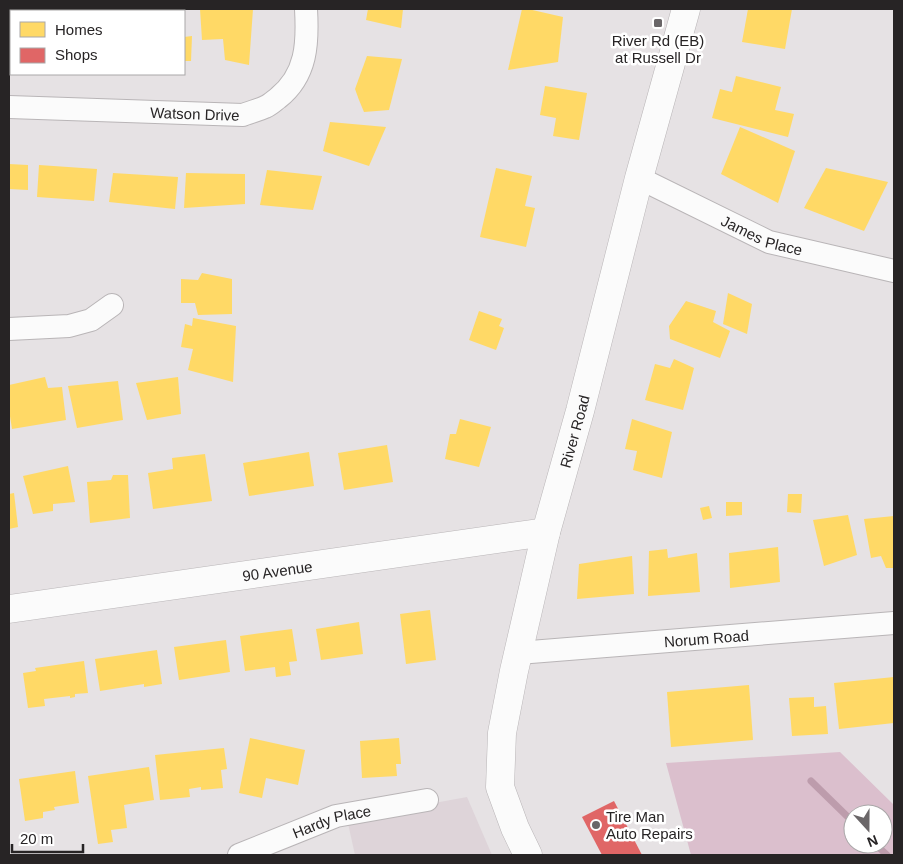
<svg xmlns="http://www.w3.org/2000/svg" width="903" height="864" font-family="Arial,sans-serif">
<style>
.built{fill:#ded4d9}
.forest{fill:#dbbfcd;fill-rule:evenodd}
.homes{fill:#ffd966}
.shops{fill:#e06666}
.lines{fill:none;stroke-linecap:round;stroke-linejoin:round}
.stream{stroke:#bd9cac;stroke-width:7}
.street-casing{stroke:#b9b5b7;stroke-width:24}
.secondary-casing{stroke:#b9b5b7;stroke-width:29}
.street{stroke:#fbfbfb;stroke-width:22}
.secondary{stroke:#fbfbfb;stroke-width:28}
.poi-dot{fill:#6a6668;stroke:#fff;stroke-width:2}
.labels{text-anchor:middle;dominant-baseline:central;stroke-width:5;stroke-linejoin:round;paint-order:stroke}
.poi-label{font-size:15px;fill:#272425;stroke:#fff}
.street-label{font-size:15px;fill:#272425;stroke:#fff}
</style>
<rect width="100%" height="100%" fill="#e6e2e4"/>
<polygon class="built" points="467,797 492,855 355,855 347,819"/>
<path class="forest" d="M840,752L894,805V855H691L666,763ZM853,814H883V844H853Z"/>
<g class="homes">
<rect x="144" y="9" width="38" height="2"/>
<polygon points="200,9 253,9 249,65 225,60 223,39 202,40"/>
<polygon points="368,9 403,9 401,28 366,20"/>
<polygon points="522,9 528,9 563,17 558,62 508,70"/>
<polygon points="748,9 792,9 785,49 742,42"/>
<rect x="9" y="23" width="2" height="37"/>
<polygon points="192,36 191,61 184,61 184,37"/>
<polygon points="367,56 402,59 389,110 364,112 359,100 355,89"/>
<polygon points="736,76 781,87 775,110 794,114 788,137 712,118 720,89 732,92"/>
<polygon points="545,86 587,93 579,140 553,136 556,118 540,115"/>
<polygon points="330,122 386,127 369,166 323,151"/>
<polygon points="740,127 795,151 778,203 721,174"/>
<polygon points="9,164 28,165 28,190 9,189"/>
<polygon points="39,165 97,169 94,201 37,197"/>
<polygon points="496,168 532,176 525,206 535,208 526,247 480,237"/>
<polygon points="826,168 888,182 864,231 804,208"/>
<polygon points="267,170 322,176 313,210 260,205"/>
<polygon points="113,173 178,177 175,209 109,202"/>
<polygon points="186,173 245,174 245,204 184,208"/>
<polygon points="202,273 232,279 232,314 198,315 195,303 181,303 181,279 198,280"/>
<polygon points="728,293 752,304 747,334 723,324"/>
<polygon points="686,301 716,311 713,322 730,331 720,358 670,339 669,326"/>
<polygon points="479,311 502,319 499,326 504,328 496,350 469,340"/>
<polygon points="193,318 236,326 233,382 188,370 193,349 181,347 185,324 192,326"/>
<polygon points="674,359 694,368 683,410 645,400 655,364 670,368"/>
<polygon points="45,377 48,388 62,387 66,420 12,429 9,410 9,385"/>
<polygon points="178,377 181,414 147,420 136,383"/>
<polygon points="118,381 123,420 77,428 68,386"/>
<polygon points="460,419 491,427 479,467 445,459 450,434 456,434"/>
<polygon points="632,419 672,432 662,478 633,470 637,451 625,449"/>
<polygon points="387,445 393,482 344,490 338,453"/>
<polygon points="309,452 314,486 249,496 243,463"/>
<polygon points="205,454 212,501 153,509 148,473 173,469 172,458"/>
<polygon points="68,466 75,502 53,504 53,511 33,514 23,476"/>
<polygon points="113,475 128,475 130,518 90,523 87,482 111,480"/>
<polygon points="14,493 18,527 9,529 9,494"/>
<polygon points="788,494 802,494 801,513 787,512"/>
<polygon points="726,502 742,502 742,515 726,516"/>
<polygon points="709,506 712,518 703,520 700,508"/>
<polygon points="848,515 857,555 824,566 813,520"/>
<polygon points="894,516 894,568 886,568 881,556 871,558 864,519"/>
<polygon points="778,547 780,582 730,588 729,553"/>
<polygon points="667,549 668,558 697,553 700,592 648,596 649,551"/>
<polygon points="632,556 634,594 577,599 579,564"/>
<polygon points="430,610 436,660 406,664 400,614"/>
<polygon points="359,622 363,654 321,660 316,629"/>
<polygon points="292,629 297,661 289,662 291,675 276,677 275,667 245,671 240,636"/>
<polygon points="226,640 230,672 179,680 174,647"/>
<polygon points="157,650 162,684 144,687 144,684 100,691 95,659"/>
<polygon points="84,661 88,693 75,694 75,697 70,698 70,696 44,699 45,706 28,708 23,673 36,671 35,668"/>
<polygon points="894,677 894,723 839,729 834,683"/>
<polygon points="749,685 753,740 671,747 667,692"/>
<polygon points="814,697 814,707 826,706 828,734 792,736 789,698"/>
<polygon points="250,738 305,750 298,785 266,778 262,798 239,793"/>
<polygon points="399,738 401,764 396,764 397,776 362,778 360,741"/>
<polygon points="224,748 227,769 221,770 223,788 201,790 201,787 189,789 190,797 160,800 155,755"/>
<polygon points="149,767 154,800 124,805 127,828 111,830 113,842 98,844 88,776"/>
<polygon points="75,771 79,803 54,807 55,810 43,812 43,818 25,821 19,779"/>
</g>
<polygon class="shops" points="614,801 642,855 602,855 582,817"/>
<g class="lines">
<g class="stream">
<polyline points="811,781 853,822"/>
<polyline points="875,844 887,855"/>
</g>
<g class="street-casing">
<g id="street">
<path id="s1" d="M9,107L243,115C250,112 259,110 265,107C270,105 274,101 278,98C307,75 308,43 306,9"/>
<path id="s2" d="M639,178L769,242L894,271"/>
<polyline points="9,329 69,326 91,320 112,305"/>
<path id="s3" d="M518,653L894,623"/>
<path id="s4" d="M239,855L336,816L427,800"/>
</g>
</g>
<g class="secondary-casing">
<g id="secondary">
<path id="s5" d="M9,609L546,532"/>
<path id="s6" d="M528,855L515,828L500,787L502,733L514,671L546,532L580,411L639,178L686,9"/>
</g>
</g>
<use href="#street" class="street"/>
<use href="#secondary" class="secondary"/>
</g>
<g class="poi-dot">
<rect x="653" y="18" width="10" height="10" rx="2.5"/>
<circle cx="596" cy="825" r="5"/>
</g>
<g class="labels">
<g class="poi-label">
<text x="658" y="40">River Rd (EB)<tspan x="658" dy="17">at Russell Dr</tspan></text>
<text x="606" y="816" text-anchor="start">Tire Man<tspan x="606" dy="17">Auto Repairs</tspan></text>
</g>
<g class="street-label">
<text stroke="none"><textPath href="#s1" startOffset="186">Watson Drive</textPath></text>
<text stroke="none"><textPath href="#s2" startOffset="136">James Place</textPath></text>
<text stroke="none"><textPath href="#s6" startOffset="438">River Road</textPath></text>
<text stroke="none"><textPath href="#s5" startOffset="271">90 Avenue</textPath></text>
<text stroke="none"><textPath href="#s3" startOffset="189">Norum Road</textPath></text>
<text stroke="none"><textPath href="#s4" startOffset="99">Hardy Place</textPath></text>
</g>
</g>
<rect width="903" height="864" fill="none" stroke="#272425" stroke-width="20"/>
<rect x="10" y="10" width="175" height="65" fill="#ffffff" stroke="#a9a7a8"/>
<rect x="20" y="22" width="25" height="15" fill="#ffd966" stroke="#a9a7a8"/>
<text x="55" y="35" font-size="15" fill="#272425">Homes</text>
<rect x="20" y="48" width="25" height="15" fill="#e06666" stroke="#a9a7a8"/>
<text x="55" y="60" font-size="15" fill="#272425">Shops</text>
<g transform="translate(868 829) rotate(159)"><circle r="24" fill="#ffffff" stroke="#a9a7a8"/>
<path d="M0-4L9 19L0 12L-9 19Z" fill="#6a6668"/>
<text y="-8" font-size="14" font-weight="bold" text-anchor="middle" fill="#272425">N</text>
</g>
<path d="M12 844v8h71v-8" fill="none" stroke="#272425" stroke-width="2.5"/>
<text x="20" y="844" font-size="15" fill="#272425" stroke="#ffffff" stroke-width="4" paint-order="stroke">20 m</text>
</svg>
